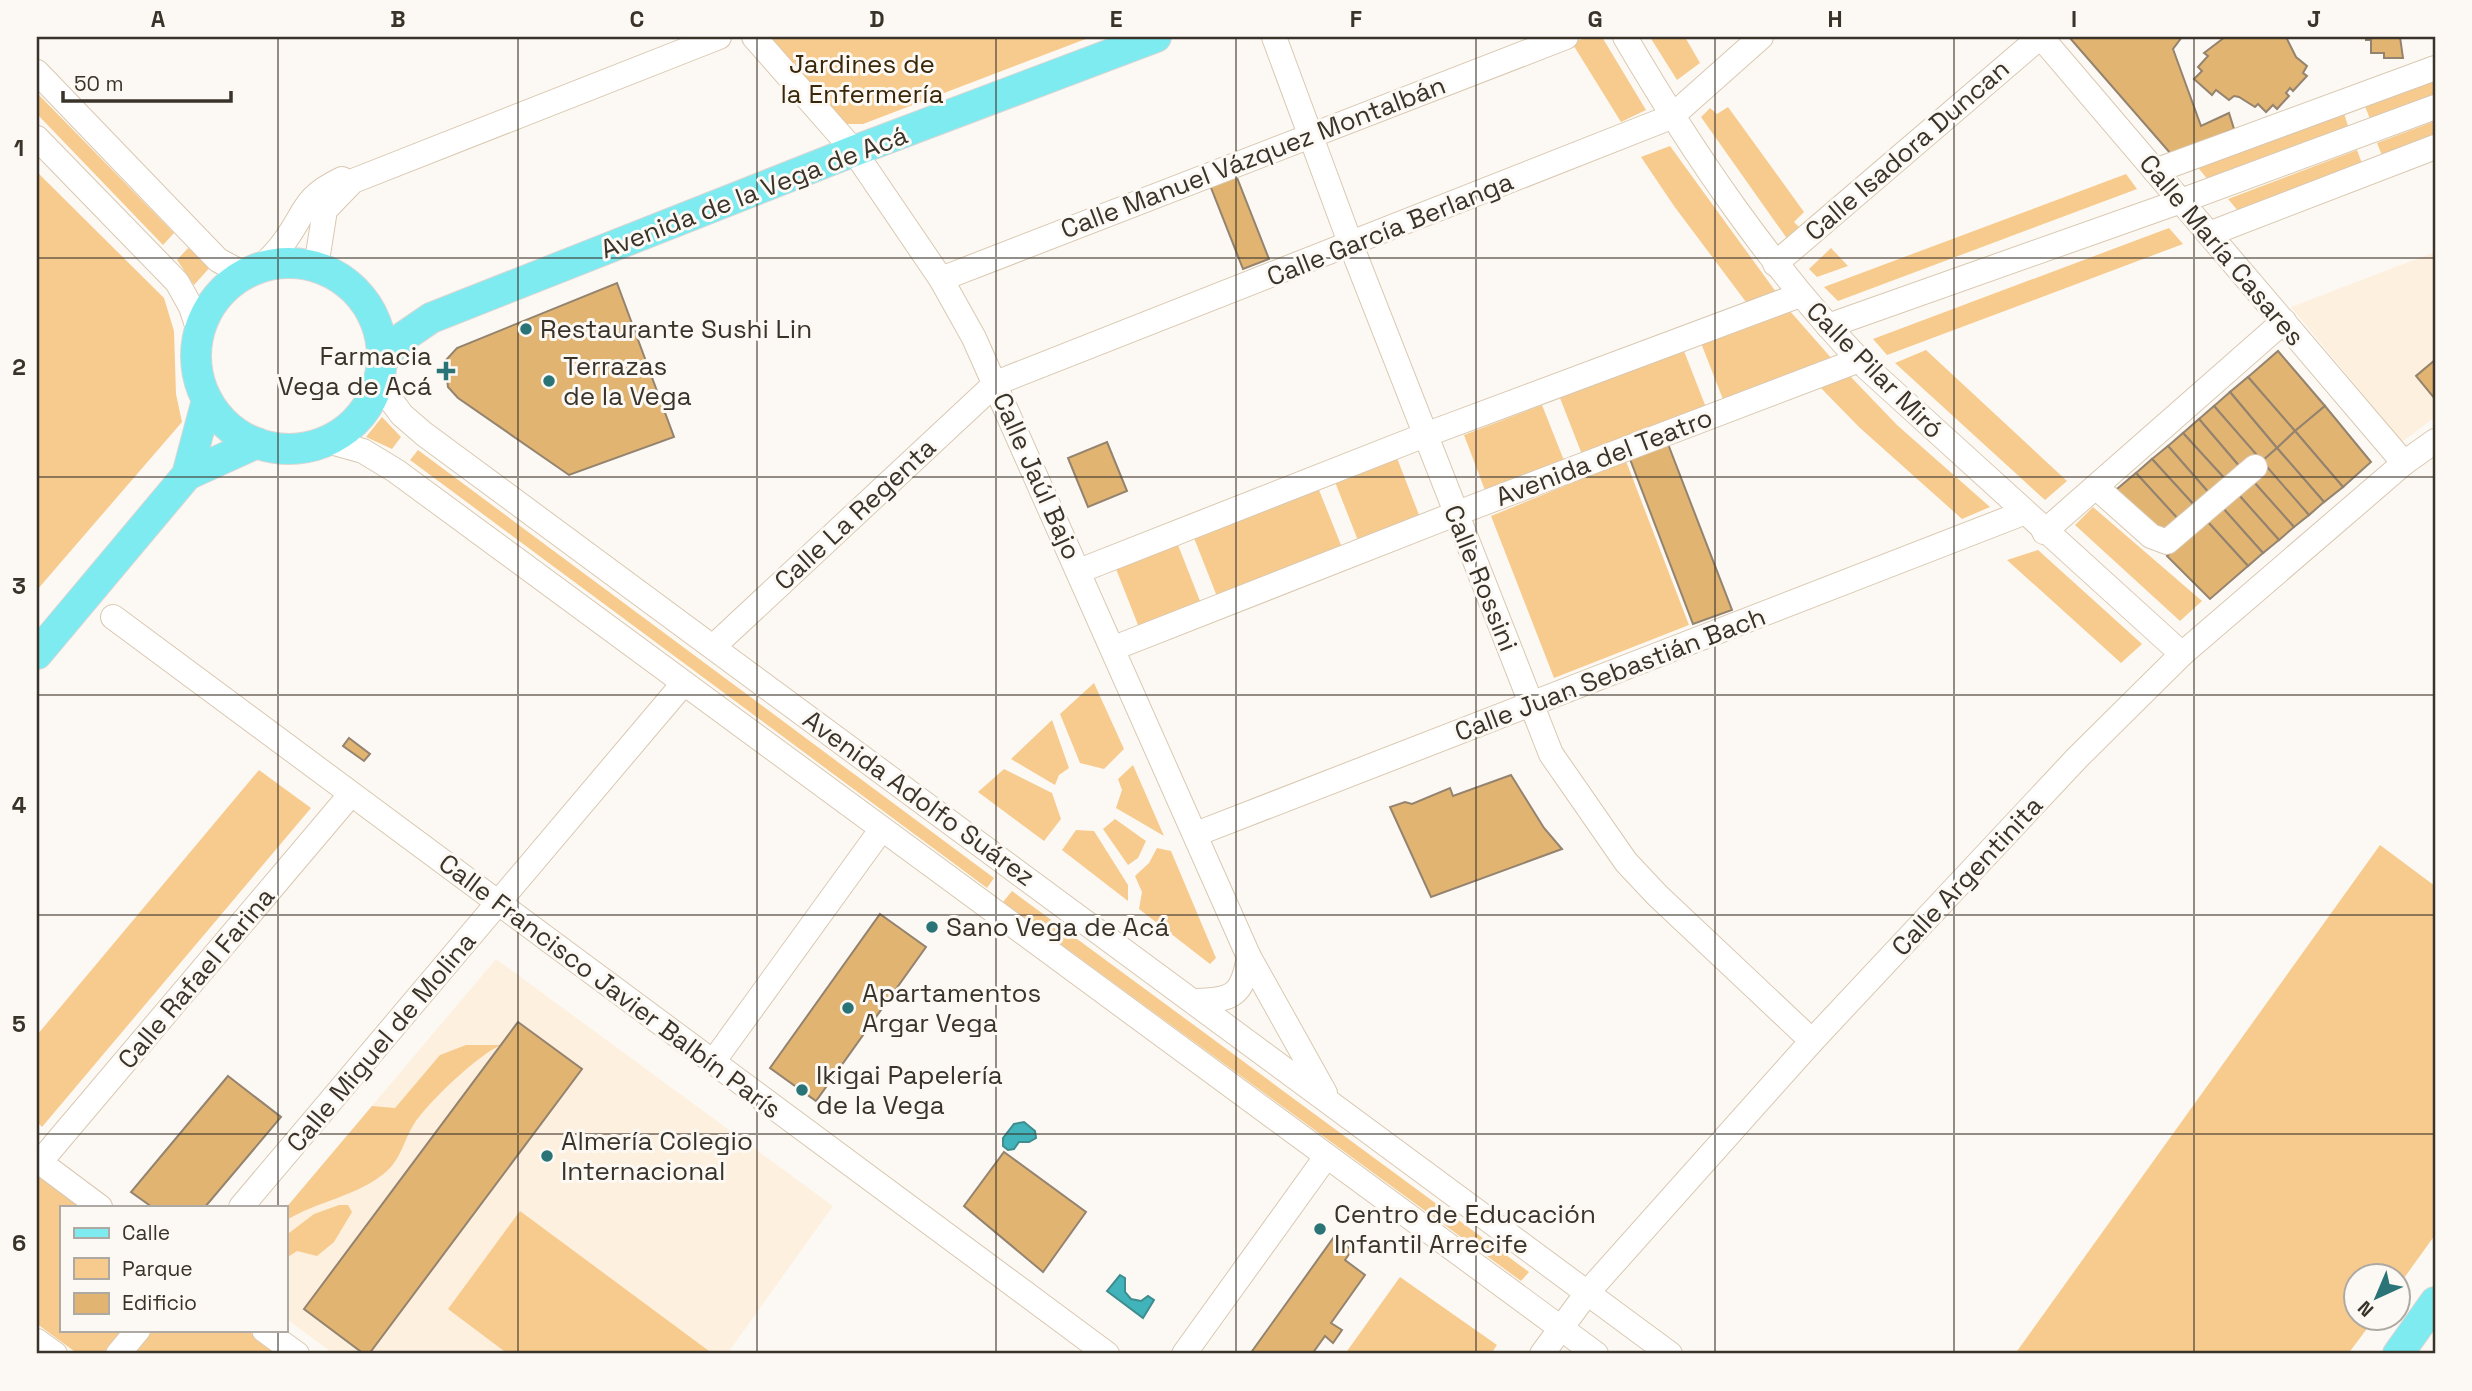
<svg xmlns="http://www.w3.org/2000/svg" width="2472" height="1391" font-family="'Space Grotesk',sans-serif">
<style>
.built{fill:#fef0de}
.green{fill:#f7cb8e}
.water{fill:#41b3ba;stroke:#3f8d8f;stroke-width:2}
.building{fill:#e2b471;stroke:#94836e;stroke-width:2}
.lines{fill:none;stroke-linecap:round;stroke-linejoin:round}
.minor-casing{stroke:#d9c8b1;stroke-width:26}
.major-casing{stroke:#d8d6d4;stroke-width:32}
.minor{stroke:#fff;stroke-width:24}
.major{stroke:#7eebf1;stroke-width:30}
.grid{fill:none;stroke:#3a332a;stroke-width:2;stroke-opacity:0.55}
.poi-dot{fill:#2a7478;stroke:#fcf9f4;stroke-width:2.5}
.labels{text-anchor:middle;dominant-baseline:central;stroke-width:6;stroke-linejoin:round;paint-order:stroke}
.park-label{font-size:26px;fill:#3a2709;stroke:#fcf9f4}
.street-label{font-size:26px;fill:#3a332a;stroke:#fcf9f4}
.poi-label{font-size:26px;fill:#3a332a;stroke:#fcf9f4;text-anchor:start}
.neatline{fill:none;stroke:#3a332a;stroke-width:2.5}
.grid-label{font-size:23px;text-anchor:middle;font-weight:bold;fill:#3a332a}
</style>
<rect width="100%" height="100%" fill="#fcf9f4"/>
<g class="built">
<polygon points="2435,252 2435,417 2402,442 2291,307"/>
<polygon points="496,959 833,1206 727,1354 334,1354 285,1318 285,1209"/>
</g>
<g class="green">
<polygon points="770,37 1091,37 863,124 846,124"/>
<polygon points="1587,37 1602,37 1646,110 1621,122 1572,43"/>
<polygon points="1650,37 1685,37 1700,63 1677,80"/>
<polygon points="2435,75 2435,95 2370,119 2363,101"/>
<polygon points="37,93 174,233 163,245 37,114"/>
<polygon points="1728,107 1804,212 1794,222 1801,229 1788,240 1701,117 1710,108 1717,114"/>
<polygon points="2343,110 2348,126 2209,181 2195,164"/>
<polygon points="2435,121 2435,138 2383,158 2377,143"/>
<polygon points="1670,146 1776,292 1746,302 1674,206 1641,157"/>
<polygon points="2357,150 2363,166 2239,212 2228,199"/>
<polygon points="37,172 164,298 174,331 176,394 182,422 37,590"/>
<polygon points="2126,174 2137,189 1838,301 1824,287"/>
<polygon points="2169,228 2183,244 1887,355 1873,339"/>
<polygon points="188,248 212,265 194,285 177,260"/>
<polygon points="1831,248 1848,266 1817,277 1809,269"/>
<polygon points="1789,310 1833,360 1724,402 1701,343"/>
<polygon points="1926,350 2067,481 2045,500 1895,363"/>
<polygon points="1684,351 1707,410 1583,457 1560,398"/>
<polygon points="1849,375 1897,425 1990,507 1962,519 1859,427 1818,385"/>
<polygon points="1542,405 1565,463 1486,493 1464,435"/>
<polygon points="382,417 401,437 392,449 366,437"/>
<polygon points="418,450 994,878 987,888 410,460"/>
<polygon points="1397,458 1421,520 1359,543 1335,482"/>
<polygon points="1626,461 1689,625 1554,678 1491,516"/>
<polygon points="1319,490 1343,550 1218,599 1194,538"/>
<polygon points="2093,507 2202,601 2180,621 2075,525"/>
<polygon points="1178,545 1202,606 1140,630 1116,569"/>
<polygon points="2038,550 2142,644 2121,663 2007,560"/>
<polygon points="1094,683 1124,749 1104,769 1080,763 1060,714"/>
<polygon points="1052,720 1069,768 1059,775 1055,785 1011,759"/>
<polygon points="1133,765 1164,836 1116,808 1122,790 1118,779"/>
<polygon points="1004,769 1052,793 1061,819 1044,841 978,792"/>
<polygon points="259,770 311,808 42,1127 37,1122 37,1035"/>
<polygon points="1115,819 1146,841 1138,858 1128,865 1103,829"/>
<polygon points="1076,830 1094,831 1128,885 1128,901 1062,850"/>
<polygon points="2380,845 2435,886 2435,1235 2399,1285 2398,1276 2356,1276 2356,1318 2375,1318 2348,1354 2015,1354"/>
<polygon points="1157,848 1171,851 1216,958 1210,964 1139,909 1142,892 1135,876 1149,863"/>
<polygon points="1012,891 1529,1272 1521,1281 1003,902"/>
<path d="M466,1045H501C478,1055 428,1102 414,1124C404,1140 401,1158 387,1171C359,1196 317,1201 285,1221V1209L372,1106L395,1108L440,1055Z"/>
<polygon points="37,1173 83,1207 61,1207 61,1330 247,1330 280,1354 78,1354 37,1324"/>
<polygon points="339,1205 348,1205 352,1212 334,1242 317,1256 297,1251 285,1259 285,1236 314,1214"/>
<polygon points="520,1211 713,1354 508,1354 448,1309"/>
<polygon points="1400,1277 1497,1345 1491,1354 1345,1354"/>
</g>
<g class="water">
<polygon points="1024,1122 1035,1131 1036,1138 1029,1142 1019,1142 1014,1149 1008,1150 1003,1146 1003,1138 1014,1124"/>
<polygon points="1120,1275 1125,1278 1125,1292 1131,1299 1141,1301 1148,1296 1154,1300 1143,1318 1107,1291"/>
</g>
<g class="building">
<polygon points="2069,37 2182,37 2173,49 2201,126 2229,113 2234,129 2171,154"/>
<polygon points="2225,37 2286,37 2296,57 2307,66 2303,73 2307,76 2293,91 2290,88 2286,93 2289,96 2277,109 2273,105 2266,112 2258,104 2255,107 2239,97 2234,96 2229,100 2216,90 2212,95 2194,79 2202,71 2198,67 2208,56 2204,53"/>
<polygon points="2366,37 2400,37 2403,58 2384,58 2384,53 2371,53 2371,40 2366,40"/>
<polygon points="1234,170 1269,259 1243,269 1208,180"/>
<polygon points="617,283 674,437 569,475 458,398 448,387 445,361 457,348"/>
<polygon points="2278,351 2325,406 2295,431 2248,377"/>
<polygon points="2435,360 2435,399 2416,376"/>
<polygon points="2248,377 2295,431 2277,448 2230,392"/>
<polygon points="2230,392 2277,448 2261,462 2214,406"/>
<polygon points="2214,406 2256,454 2240,467 2199,419"/>
<polygon points="2325,406 2371,462 2343,487 2295,431"/>
<polygon points="2199,419 2240,467 2226,480 2183,433"/>
<polygon points="2295,431 2343,487 2324,502 2277,448"/>
<polygon points="2183,433 2226,480 2210,494 2168,446"/>
<polygon points="1107,442 1127,491 1088,507 1068,458"/>
<polygon points="1668,444 1732,610 1693,624 1630,459"/>
<polygon points="2168,446 2210,494 2195,506 2152,459"/>
<polygon points="2277,448 2324,502 2309,515 2261,462"/>
<polygon points="2152,459 2195,506 2179,520 2136,473"/>
<polygon points="2268,468 2309,515 2294,527 2253,481"/>
<polygon points="2136,473 2179,520 2161,536 2111,494"/>
<polygon points="2253,481 2294,527 2279,540 2238,494"/>
<polygon points="2238,494 2279,540 2263,553 2222,507"/>
<polygon points="2222,507 2263,553 2248,566 2207,521"/>
<polygon points="2207,521 2248,566 2210,599 2167,556"/>
<polygon points="349,738 370,754 364,761 343,746"/>
<polygon points="1511,775 1544,828 1562,849 1431,897 1390,807 1405,802 1412,804 1450,788 1453,796"/>
<polygon points="880,914 926,947 816,1101 770,1068"/>
<polygon points="518,1022 582,1069 369,1354 364,1354 304,1309"/>
<polygon points="228,1076 281,1117 205,1207 152,1207 131,1192"/>
<polygon points="1004,1152 1086,1212 1043,1272 964,1206"/>
<polygon points="1334,1237 1352,1250 1345,1260 1365,1275 1331,1323 1342,1330 1333,1343 1325,1336 1312,1354 1250,1354"/>
</g>
<g class="lines">
<g class="minor-casing">
<g id="minor">
<polyline points="754,37 854,151 941,279 974,338 1249,957 1325,1093"/>
<polyline points="1274,37 1351,245 1551,754 1626,862 1657,895 1812,1041"/>
<path d="M1625,37C1694,155 1771,268 1866,367L2182,654"/>
<polyline points="2041,37 2404,463"/>
<polyline points="37,72 218,260 244,274"/>
<polyline points="37,138 177,282 191,307 199,331"/>
<polyline points="2155,171 2435,68"/>
<polyline points="2209,234 2435,147"/>
<polyline points="1775,264 2040,37"/>
<path d="M262,267C269,259 278,251 284,242C307,211 302,198 342,179"/>
<polyline points="316,267 325,210 353,181 719,37"/>
<polyline points="941,279 1566,37"/>
<polyline points="1828,326 2181,201 2435,107"/>
<polyline points="378,383 402,415 424,434 1670,1354"/>
<polyline points="327,441 363,451 396,471 1596,1354"/>
<polyline points="2096,487 2151,536 2167,542 2255,467"/>
<polyline points="2044,532 2284,321"/>
<polyline points="1079,571 1425,435 1800,295"/>
<polyline points="113,617 1107,1354"/>
<polyline points="714,646 996,383 1671,117 1761,37"/>
<polyline points="1114,648 1455,514 1859,360"/>
<polyline points="1196,834 2023,513"/>
<path d="M1195,1001C1233,1000 1242,996 1249,957"/>
<polyline points="713,1062 881,830"/>
<polyline points="37,1160 100,1207"/>
<polyline points="40,1162 351,794"/>
<polyline points="241,1207 683,684"/>
<polyline points="264,1330 297,1354"/>
<polyline points="37,1341 55,1354"/>
<polyline points="118,1354 138,1330"/>
<polyline points="1184,1354 1326,1157"/>
<polyline points="1542,1354 1587,1293 1812,1041 2077,758 2182,654 2404,463 2435,441"/>
</g>
</g>
<g class="major-casing">
<g id="major">
<circle cx="289" cy="356" r="93"/>
<polyline points="382,362 396,342 431,318 854,151 1156,37"/>
<polyline points="187,475 257,443"/>
<polyline points="37,654 187,475 207,400"/>
<polyline points="2398,1354 2435,1302"/>
</g>
</g>
<use href="#minor" class="minor"/>
<use href="#major" class="major"/>
</g>
<path class="grid" d="M278,37V1207M518,37V1354M757,37V1354M996,37V1354M1236,37V1354M1476,37V1354M1715,37V1354M1954,37V1354M2194,37V1354M37,258H2435M37,477H2435M37,695H2435M37,915H2435M37,1134H2435M278,1330V1354"/>
<g class="poi-dot">
<circle cx="526" cy="329" r="7"/>
<path d="M442.5 360.5h7v7h7v7h-7v7h-7v-7h-7v-7h7z"/>
<circle cx="549" cy="381" r="7"/>
<circle cx="932" cy="927" r="7"/>
<circle cx="848" cy="1008" r="7"/>
<circle cx="802" cy="1090" r="7"/>
<circle cx="547" cy="1156" r="7"/>
<circle cx="1320" cy="1229" r="7"/>
</g>
<g class="labels">
<g class="park-label">
<text x="862" y="64">Jardines de<tspan x="862" dy="30">la Enfermería</tspan></text>
</g>
<g class="street-label">
<text transform="translate(1907 150) rotate(-41)">Calle Isadora Duncan</text>
<text transform="translate(1253 157) rotate(-21)">Calle Manuel Vázquez Montalbán</text>
<text transform="translate(754 192) rotate(-21)">Avenida de la Vega de Acá</text>
<text transform="translate(1390 229) rotate(-22)">Calle García Berlanga</text>
<text transform="translate(2222 250) rotate(50)">Calle María Casares</text>
<text transform="translate(1875 370) rotate(45)">Calle Pilar Miró</text>
<text transform="translate(1604 457) rotate(-21)">Avenida del Teatro</text>
<text transform="translate(1037 476) rotate(66)">Calle Jaúl Bajo</text>
<text transform="translate(855 514) rotate(-43)">Calle La Regenta</text>
<text transform="translate(1481 578) rotate(68)">Calle Rossini</text>
<text transform="translate(1610 674) rotate(-21)">Calle Juan Sebastián Bach</text>
<text transform="translate(919 798) rotate(36)">Avenida Adolfo Suárez</text>
<text transform="translate(1967 876) rotate(-47)">Calle Argentinita</text>
<text transform="translate(196 978) rotate(-50)">Calle Rafael Farina</text>
<text transform="translate(610 986) rotate(37)">Calle Francisco Javier Balbín París</text>
<text transform="translate(381 1042) rotate(-50)">Calle Miguel de Molina</text>
</g>
<g class="poi-label">
<text x="540" y="329">Restaurante Sushi Lin</text>
<text x="432" y="356" text-anchor="end">Farmacia<tspan x="432" dy="30">Vega de Acá</tspan></text>
<text x="563" y="366">Terrazas<tspan x="563" dy="30">de la Vega</tspan></text>
<text x="946" y="927">Sano Vega de Acá</text>
<text x="862" y="993">Apartamentos<tspan x="862" dy="30">Argar Vega</tspan></text>
<text x="816" y="1075">Ikigai Papelería<tspan x="816" dy="30">de la Vega</tspan></text>
<text x="561" y="1141">Almería Colegio<tspan x="561" dy="30">Internacional</tspan></text>
<text x="1334" y="1214">Centro de Educación<tspan x="1334" dy="30">Infantil Arrecife</tspan></text>
</g>
</g>
<rect width="2472" height="1391" fill="none" stroke="#fcf9f4" stroke-width="77"/>
<rect x="60" y="1206" width="228" height="126" fill="#fcf9f4" stroke="#aeaaa3" stroke-width="2"/>
<rect x="74" y="1228" width="35" height="10" fill="#7eebf1" stroke="#aeaaa3" stroke-width="2"/>
<text x="122" y="1240" font-size="21" fill="#3a332a">Calle</text>
<rect x="74" y="1258" width="35" height="21" fill="#f7cb8e" stroke="#aeaaa3" stroke-width="2"/>
<text x="122" y="1276" font-size="21" fill="#3a332a">Parque</text>
<rect x="74" y="1293" width="35" height="21" fill="#e2b471" stroke="#aeaaa3" stroke-width="2"/>
<text x="122" y="1310" font-size="21" fill="#3a332a">Edificio</text>
<g transform="translate(2377 1297) rotate(224)"><circle r="33" fill="#fcf9f4" stroke="#aeaaa3" stroke-width="2"/>
<path d="M0-5L12 26L0 18L-12 26Z" fill="#2a7478"/>
<text y="-10" font-size="19" font-weight="bold" text-anchor="middle" fill="#3a332a">N</text>
</g>
<path d="M63 91v10h168v-10" fill="none" stroke="#3a332a" stroke-width="3.5"/>
<text x="74" y="91" font-size="21" fill="#3a332a" stroke="#fcf9f4" stroke-width="5" paint-order="stroke">50 m</text>
<rect x="38" y="38" width="2396" height="1314" class="neatline"/>
<g class="grid-label">
<text x="158" y="27">A</text>
<text x="398" y="27">B</text>
<text x="637" y="27">C</text>
<text x="877" y="27">D</text>
<text x="1116" y="27">E</text>
<text x="1356" y="27">F</text>
<text x="1595" y="27">G</text>
<text x="1835" y="27">H</text>
<text x="2074" y="27">I</text>
<text x="2314" y="27">J</text>
<text x="19" y="156">1</text>
<text x="19" y="375">2</text>
<text x="19" y="594">3</text>
<text x="19" y="813">4</text>
<text x="19" y="1032">5</text>
<text x="19" y="1251">6</text>
</g>
</svg>
